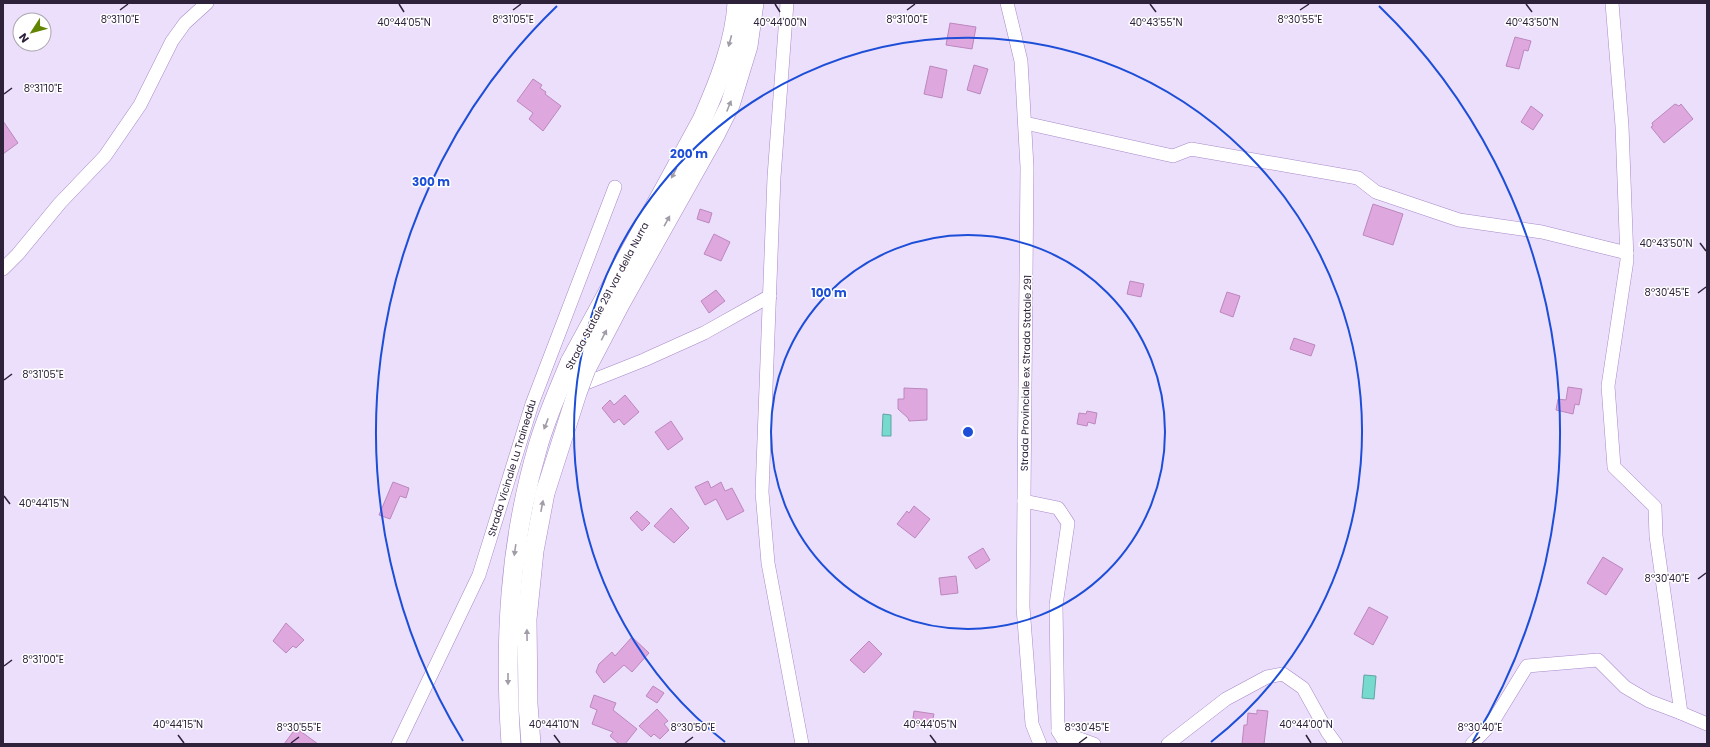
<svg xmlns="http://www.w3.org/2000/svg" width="1710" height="747" font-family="Poppins,sans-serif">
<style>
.water{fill:#77dacf;stroke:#61a3a3}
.building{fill:#dea8df;stroke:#bc87bd}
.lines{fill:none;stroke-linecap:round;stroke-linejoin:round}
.minor-casing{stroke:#a789c9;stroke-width:14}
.highway-casing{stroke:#a789c9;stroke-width:20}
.minor{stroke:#fff;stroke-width:13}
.highway{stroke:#fff;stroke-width:19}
.highway-bridge-casing{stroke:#a789c9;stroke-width:20;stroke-linecap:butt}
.highway-bridge{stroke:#fff;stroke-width:19}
.oneway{fill:#a19ca7}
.ticks{fill:none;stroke:#2e223b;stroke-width:1.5}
.ring{fill:none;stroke:#1d4ed8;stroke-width:2}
.labels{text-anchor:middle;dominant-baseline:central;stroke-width:3;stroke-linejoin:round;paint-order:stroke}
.street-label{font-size:10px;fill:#2e223b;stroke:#fff}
.ticks-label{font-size:10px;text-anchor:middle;fill:#2e223b;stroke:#fff;stroke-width:3;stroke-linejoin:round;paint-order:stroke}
.centre{fill:#1d4ed8;stroke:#fff;stroke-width:2}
.ring-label{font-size:12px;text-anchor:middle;font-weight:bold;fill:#1d4ed8;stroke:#fff;stroke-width:3;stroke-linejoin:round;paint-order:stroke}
</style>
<rect width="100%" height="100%" fill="#ecdffb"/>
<g class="water">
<polygon points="883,414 891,415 891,436 882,436"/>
<polygon points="1364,675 1376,676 1374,699 1362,698"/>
</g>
<g class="building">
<polygon points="950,23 976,27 972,49 946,45"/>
<polygon points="1515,37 1531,41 1528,51 1524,50 1519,69 1506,66"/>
<polygon points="974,65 988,69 980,94 967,90"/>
<polygon points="930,66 947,70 942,98 924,94"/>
<polygon points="533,79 542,85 540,88 546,92 545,94 561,106 543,131 529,119 533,113 517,101"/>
<polygon points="1675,104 1679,106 1681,104 1693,119 1664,143 1651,127 1653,126 1652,123"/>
<polygon points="1531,106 1543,115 1533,130 1521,122"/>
<polygon points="3,121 18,143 3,154"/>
<polygon points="1373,204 1403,214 1393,245 1363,235"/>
<polygon points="700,209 712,213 709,223 697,219"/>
<polygon points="714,234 730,242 721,261 704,254"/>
<polygon points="1130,281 1144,284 1141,297 1127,294"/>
<polygon points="716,290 725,301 709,313 701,301"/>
<polygon points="1227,292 1240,296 1233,317 1220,312"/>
<polygon points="1294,338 1315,345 1311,356 1290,349"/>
<polygon points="1568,387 1582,389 1579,405 1575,404 1573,414 1556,410 1558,399 1566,400"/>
<polygon points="904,388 927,389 927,420 909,421 908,418 898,409 898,399 904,399"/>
<polygon points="625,395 639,412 624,425 619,419 614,423 602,408 610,400 614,405"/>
<polygon points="1087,411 1097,413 1095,424 1088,422 1087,426 1077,424 1079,413 1086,414"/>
<polygon points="671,421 683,439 668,450 655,432"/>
<polygon points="708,481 711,488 721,482 725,491 732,488 744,511 727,520 716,499 705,505 695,487"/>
<polygon points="393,482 409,488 406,498 400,496 390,519 379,515"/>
<polygon points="914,506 930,519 915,538 897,524 907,511 909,513"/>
<polygon points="671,508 689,528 674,543 654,526"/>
<polygon points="637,511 650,523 642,531 630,518"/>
<polygon points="983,548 990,560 976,569 968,557"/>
<polygon points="1603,557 1623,569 1606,595 1587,583"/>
<polygon points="956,576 958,593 941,595 939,578"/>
<polygon points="1369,607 1388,617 1373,645 1354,634"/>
<polygon points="286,623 304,640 296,648 293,646 286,653 273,641"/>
<polygon points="632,637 649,653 632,672 624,665 604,683 596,672 599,664 612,652 615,656"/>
<polygon points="869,641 882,654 864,673 850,660"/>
<polygon points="653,686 664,693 657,703 646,696"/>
<polygon points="594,695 616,703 613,710 637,729 625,744 619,744 610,736 613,732 592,724 597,710 590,707"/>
<polygon points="657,709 668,721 664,724 669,730 660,739 654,734 651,737 639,726"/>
<polygon points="1257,710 1268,711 1264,744 1242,744 1244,725 1247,725 1248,713 1257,714"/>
<polygon points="914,711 934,714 931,727 912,725"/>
<polygon points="296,728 318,744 284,744"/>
</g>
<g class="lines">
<g class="minor-casing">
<g id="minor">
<polyline points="787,3 774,177 762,492 768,563 802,744"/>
<polyline points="1007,3 1021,61 1027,167 1023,607 1032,724 1040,744"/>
<polyline points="1612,3 1622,126 1627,260 1608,386 1614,467 1655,507 1656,536 1681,713 1707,724"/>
<polyline points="1025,123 1173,156 1191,149 1358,178 1376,192 1459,220 1542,232 1627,253"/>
<polyline points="3,269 18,254 60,203 105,156 140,105 172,41 185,23 207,3"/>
<polyline points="576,387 644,360 704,333 770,296"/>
<polyline points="1024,501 1058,508 1068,523 1056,605 1058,731 1066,744"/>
<polyline points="1058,731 1094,744"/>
<polyline points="398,744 479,575 532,404 615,187"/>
<polyline points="1168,744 1226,699 1267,677 1283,674 1303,688 1328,733 1336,744"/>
<polyline points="1472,744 1492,723 1527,666 1598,660 1625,687 1649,701 1681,713"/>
</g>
</g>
<g class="highway-casing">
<g id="highway">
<path d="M570,362L702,120C718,84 735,42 737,3"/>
<polyline points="586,369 620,304 716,133 730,105 748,46 754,3"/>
</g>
</g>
<use href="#minor" class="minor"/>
<use href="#highway" class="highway"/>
<g class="highway-bridge-casing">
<g id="highway-bridge">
<path d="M511,744C504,643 509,544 538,446C546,418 559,389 570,362"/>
<polyline points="531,744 528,704 527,619 534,551 545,493 577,393 586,369"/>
</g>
</g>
<use href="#highway-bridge" class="highway-bridge"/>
</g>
<defs><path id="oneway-solid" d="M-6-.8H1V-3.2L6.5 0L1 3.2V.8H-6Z"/></defs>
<g class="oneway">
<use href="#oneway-solid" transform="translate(730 41) rotate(105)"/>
<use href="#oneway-solid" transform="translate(729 106) rotate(-68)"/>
<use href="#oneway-solid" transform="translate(674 173) rotate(118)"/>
<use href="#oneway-solid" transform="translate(667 221) rotate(-61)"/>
<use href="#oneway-solid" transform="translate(604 335) rotate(-63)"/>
<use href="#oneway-solid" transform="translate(546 424) rotate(111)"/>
<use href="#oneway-solid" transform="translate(542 506) rotate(-79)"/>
<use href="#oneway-solid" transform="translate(515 550) rotate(98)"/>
<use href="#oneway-solid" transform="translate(527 635) rotate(-91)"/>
<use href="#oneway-solid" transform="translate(508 679) rotate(90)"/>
</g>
<path class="ticks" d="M399,4L404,12M775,4L780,12M1150,4L1156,12M1526,4L1532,12M120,10L128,4M513,10L521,4M907,10L915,4M1300,10L1309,4M4,94L12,88M1700,243L1706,251M1698,293L1706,287M4,380L12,374M4,496L10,504M1698,579L1706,573M4,666L12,660M178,735L184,743M554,735L560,743M930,735L936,743M1306,735L1311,743M291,743L299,737M685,743L693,737M1079,743L1087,737M1472,743L1480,737"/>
<g class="ring">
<circle cx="968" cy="432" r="197"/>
<path d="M725 742A394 394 0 1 1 1211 742"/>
<path d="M463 741A592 592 0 0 1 557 6M1379 6A592 592 0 0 1 1473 741"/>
</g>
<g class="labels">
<g class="street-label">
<text transform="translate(607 296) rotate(-62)">Strada Statale 291 var della Nurra</text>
<text transform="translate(1026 373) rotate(-89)">Strada Provinciale ex Strada Statale 291</text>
<text transform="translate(512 468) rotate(-73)">Strada Vicinale Lu Traineddu</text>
</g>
</g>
<g class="ticks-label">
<text x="120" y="23">8°31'10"E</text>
<text x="513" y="23">8°31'05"E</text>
<text x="907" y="23">8°31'00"E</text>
<text x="1300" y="23">8°30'55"E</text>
<text x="404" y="26">40°44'05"N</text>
<text x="780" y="26">40°44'00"N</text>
<text x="1156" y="26">40°43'55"N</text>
<text x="1532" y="26">40°43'50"N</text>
<text x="43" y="92">8°31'10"E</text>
<text x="1666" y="247">40°43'50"N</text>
<text x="1667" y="296">8°30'45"E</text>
<text x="43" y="378">8°31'05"E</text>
<text x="44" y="507">40°44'15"N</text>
<text x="1667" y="582">8°30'40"E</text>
<text x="43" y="663">8°31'00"E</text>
<text x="178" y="728">40°44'15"N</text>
<text x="554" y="728">40°44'10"N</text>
<text x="930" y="728">40°44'05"N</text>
<text x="1306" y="728">40°44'00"N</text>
<text x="299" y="731">8°30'55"E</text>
<text x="693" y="731">8°30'50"E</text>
<text x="1087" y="731">8°30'45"E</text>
<text x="1480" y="731">8°30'40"E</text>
</g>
<circle cx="968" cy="432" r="6" class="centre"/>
<g class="ring-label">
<text x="689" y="158">200 m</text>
<text x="431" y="186">300 m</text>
<text x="829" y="297">100 m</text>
</g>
<rect width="1710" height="747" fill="none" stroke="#2e223b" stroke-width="8"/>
<g transform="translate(32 32) rotate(234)"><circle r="19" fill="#ffffff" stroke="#aba7b1"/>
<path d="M0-3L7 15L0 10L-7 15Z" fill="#628501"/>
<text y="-6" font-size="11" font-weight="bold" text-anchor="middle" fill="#2e223b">N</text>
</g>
</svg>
